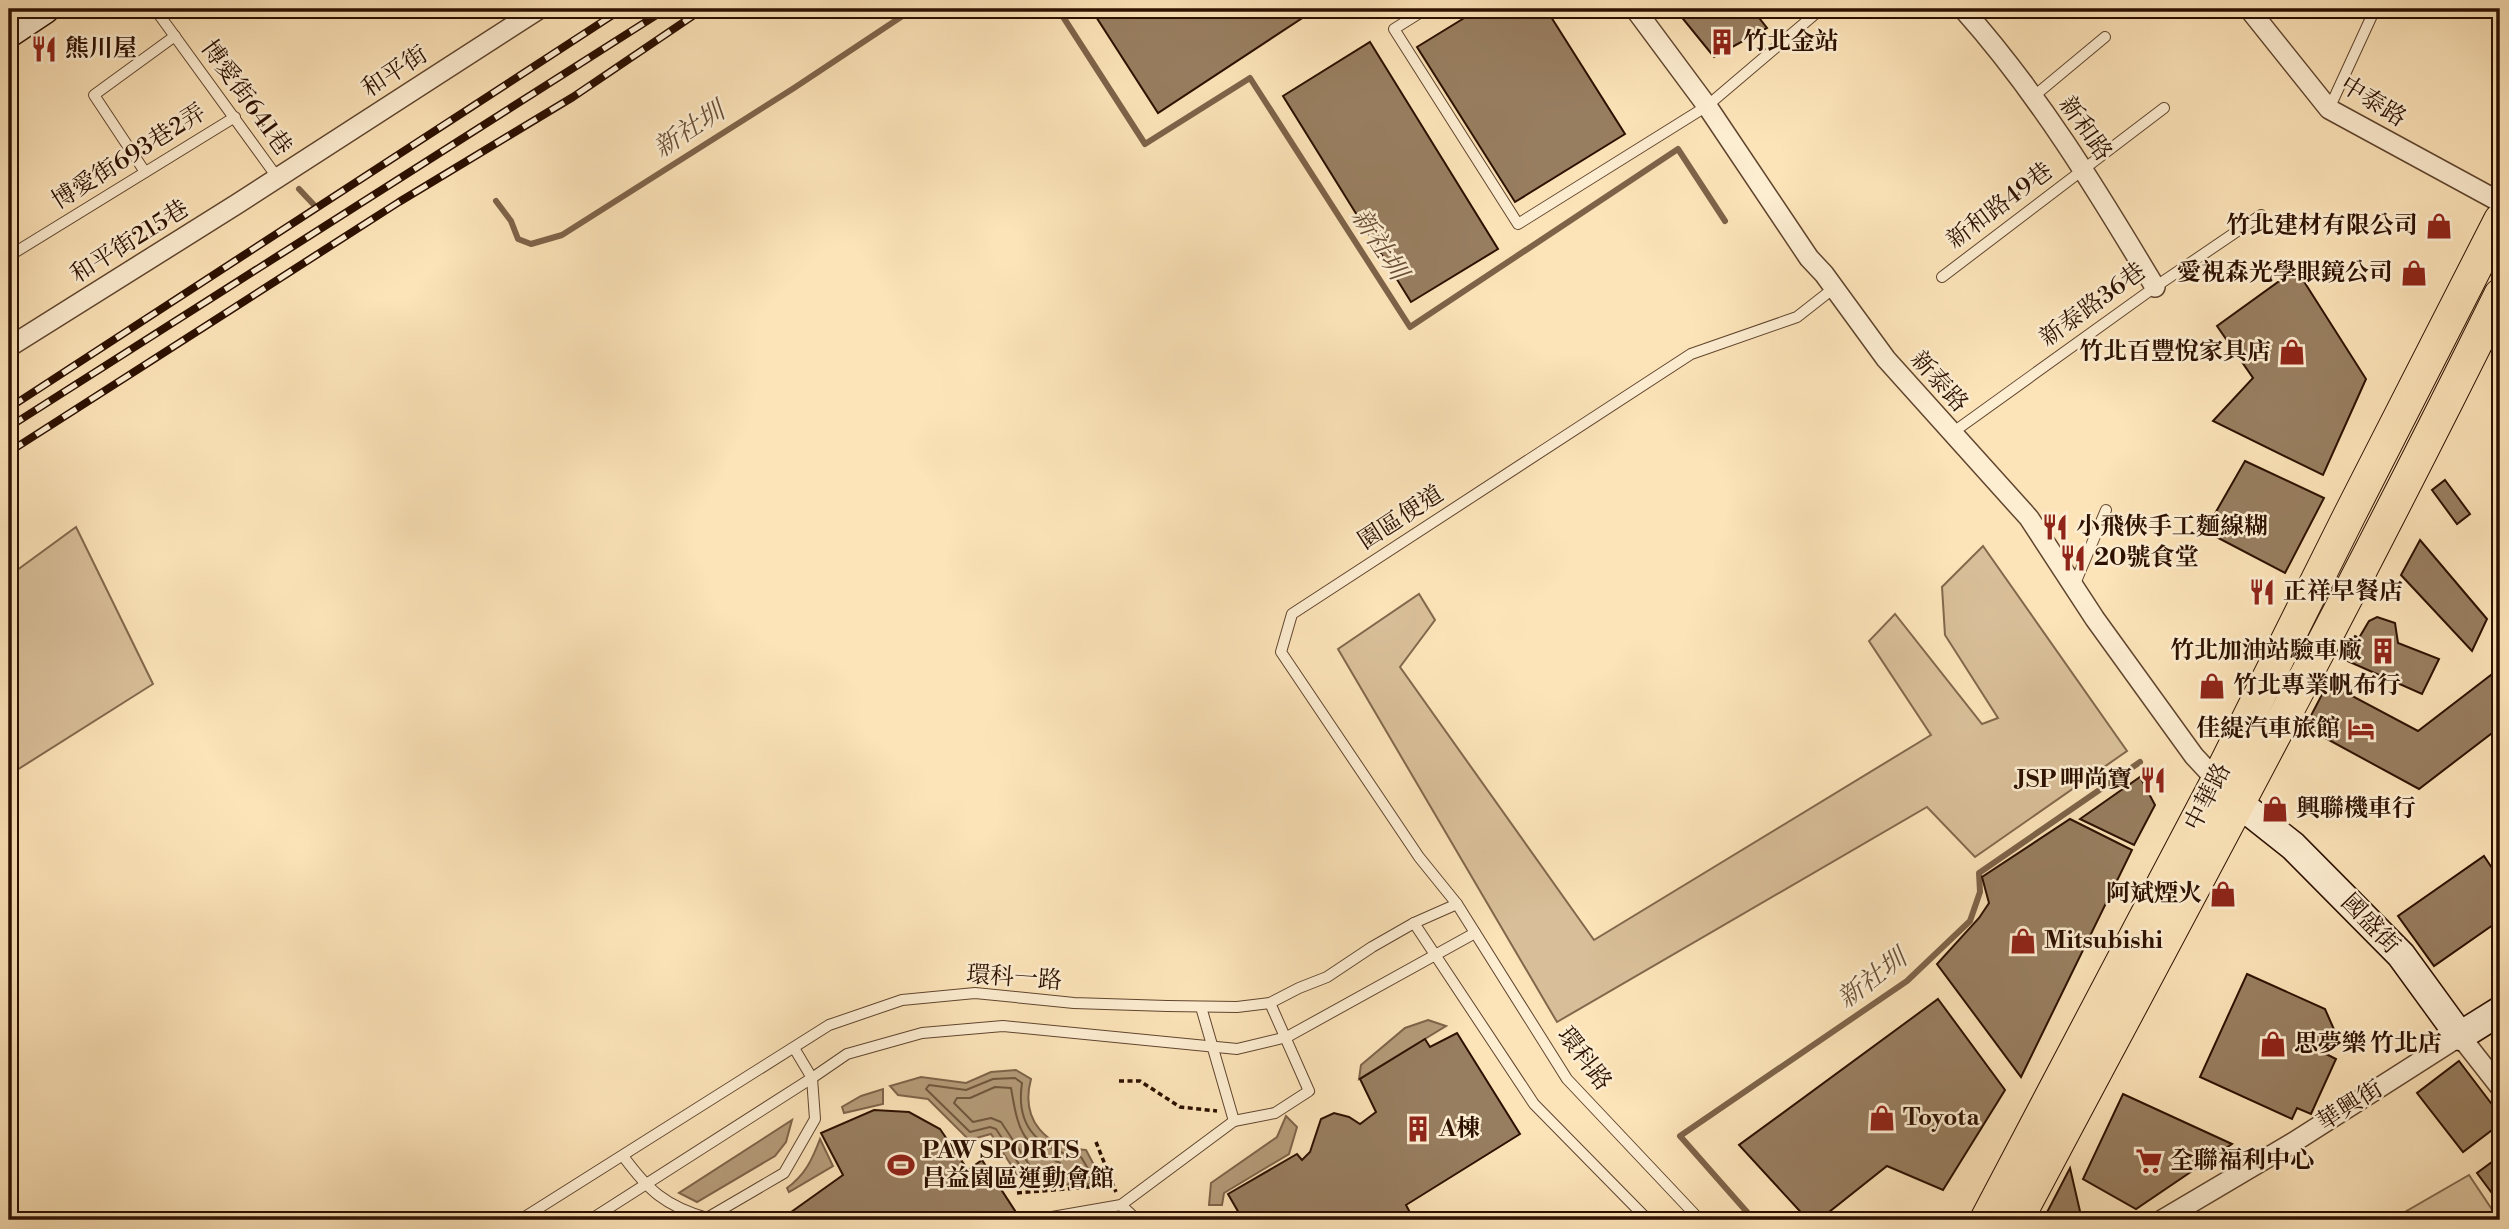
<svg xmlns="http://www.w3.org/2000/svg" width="2509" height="1229" font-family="'Libre Bodoni','Noto Serif TC',serif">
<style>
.green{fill:#d9bf99;stroke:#82684c;stroke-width:2}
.water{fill:#b59b79;stroke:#7e6349;stroke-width:2}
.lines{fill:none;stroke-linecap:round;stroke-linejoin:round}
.shore{stroke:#70563c;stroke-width:2}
.stream{stroke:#7e6349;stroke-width:6}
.building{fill:#987e60;stroke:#2c1000;stroke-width:2}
.lane-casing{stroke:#60452e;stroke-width:12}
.street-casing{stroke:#60452e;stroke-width:22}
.secondary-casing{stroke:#2c1000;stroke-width:31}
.primary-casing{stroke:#2c1000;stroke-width:34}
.path{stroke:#2c1000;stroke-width:3.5;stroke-dasharray:5 3.5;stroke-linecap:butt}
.lane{stroke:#fdedd1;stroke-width:10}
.street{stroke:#fdedd1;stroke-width:19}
.secondary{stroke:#fdedd1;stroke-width:28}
.primary{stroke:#fce3b8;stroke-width:32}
.rail-casing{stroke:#2c1000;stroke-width:8}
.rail{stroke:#fdedd1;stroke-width:5;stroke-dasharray:16;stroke-linecap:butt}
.labels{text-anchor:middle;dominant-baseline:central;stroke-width:5;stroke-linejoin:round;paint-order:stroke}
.poi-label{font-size:24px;font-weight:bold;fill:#2c1000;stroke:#fdedd1;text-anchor:start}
.street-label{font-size:24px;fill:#2c1000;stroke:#fdedd1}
.water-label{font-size:26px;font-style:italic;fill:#6a4f36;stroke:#fdedd1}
</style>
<rect width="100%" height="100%" fill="#fce3b8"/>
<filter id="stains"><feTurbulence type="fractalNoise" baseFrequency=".00286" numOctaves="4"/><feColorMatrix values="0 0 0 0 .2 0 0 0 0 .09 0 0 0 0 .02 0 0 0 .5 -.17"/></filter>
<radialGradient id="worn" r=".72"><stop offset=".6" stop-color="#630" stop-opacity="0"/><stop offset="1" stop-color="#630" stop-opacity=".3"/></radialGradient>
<g class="green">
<polygon points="76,527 153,684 9,775 9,576"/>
<polygon points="1983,546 2127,751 1975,857 1927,807 1557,1022 1338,649 1419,594 1435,620 1400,667 1594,940 1931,735 1869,641 1895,614 1982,724 1998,718 1945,635 1942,587"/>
<polygon points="2469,1175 2499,1220 2391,1220"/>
</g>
<g class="water">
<polygon points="1428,1020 1446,1026 1359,1079 1361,1065 1405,1028"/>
<path d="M1016,1070L1031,1079C1020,1120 1046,1148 1086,1150L1104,1184L1024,1185L991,1134L969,1140L928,1099L898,1095L890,1086L921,1077L966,1083L991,1072Z"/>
<polygon points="883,1089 883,1104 844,1113 842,1107 861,1096"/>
<polygon points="1286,1116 1297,1127 1289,1154 1224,1193 1222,1205 1209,1205 1211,1183 1277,1137"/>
<polygon points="792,1120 786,1142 775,1156 697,1202 679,1193"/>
<path d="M820,1139L833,1166L789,1192L787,1188C805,1175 812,1160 820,1139Z"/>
</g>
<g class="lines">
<g class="shore">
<path d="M1015,1078L1022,1083C1015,1128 1041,1151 1081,1157L1090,1172L1089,1177L1028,1178L996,1129L990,1127L970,1132L926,1089L929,1085L966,1090L993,1079Z"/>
<path d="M995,1087L1011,1088C1018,1128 1020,1144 1060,1163V1168L1032,1169L1001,1122L991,1118L973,1122L954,1103L957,1098H970Z"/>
</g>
<g class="stream">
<polyline points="1058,9 1145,144 1250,78 1410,327 1678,149 1725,221"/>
<polyline points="299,189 315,206"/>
<polyline points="496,201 511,221 518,239 531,244 562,235 794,88 913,9"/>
<polyline points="1754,1220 1680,1136 1907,981 1970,921 1980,892 1979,873 2140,762"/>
</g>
</g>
<g class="building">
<polygon points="1091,9 1316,9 1158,113"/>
<polygon points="1479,9 1546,9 1625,134 1515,202 1417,47"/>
<polygon points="1675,9 1752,9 1767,28 1714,57"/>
<polygon points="1370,42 1498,249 1411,302 1283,96"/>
<polygon points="2296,269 2366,379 2323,475 2213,421 2253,378 2217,326"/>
<polygon points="2245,461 2324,498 2285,573 2205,531"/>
<polygon points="2445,480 2470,514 2457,524 2432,490"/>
<polygon points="2420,540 2487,619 2472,651 2401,575"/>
<polygon points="2377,617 2395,623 2398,643 2439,659 2422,694 2343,659 2355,636 2359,638 2369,621"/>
<polygon points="2500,668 2500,727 2419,789 2305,727 2328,683 2418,731"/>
<polygon points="2140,777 2155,805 2134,845 2080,819"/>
<polygon points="2070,819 2132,850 2021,1077 1937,964 1979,918 1989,903 1982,877"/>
<polygon points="2484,856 2500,880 2500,920 2434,966 2398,916"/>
<polygon points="2247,974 2325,1009 2336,1034 2326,1054 2336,1059 2311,1114 2297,1108 2292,1119 2200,1077"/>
<polygon points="1938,999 2005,1090 1943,1190 1887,1166 1819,1220 1808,1220 1739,1145"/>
<polygon points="1457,1033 1520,1134 1406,1205 1414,1220 1243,1220 1228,1194 1297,1154 1302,1160 1310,1152 1321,1119 1334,1113 1349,1117 1360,1124 1376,1112 1360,1079 1425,1039 1430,1047"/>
<polygon points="2459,1061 2500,1115 2500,1124 2463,1152 2417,1093"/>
<polygon points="2123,1094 2232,1144 2136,1209 2083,1179"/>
<polygon points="874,1110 909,1112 940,1129 968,1170 982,1160 1021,1220 780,1220 843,1175 821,1133"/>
<polygon points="2500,1156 2500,1204 2477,1173"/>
<polygon points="2070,1168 2082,1220 2043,1220"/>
</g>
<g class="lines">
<g class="lane-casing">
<g id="lane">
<polyline points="155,9 277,177"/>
<polyline points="1426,9 1394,29 1518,224 1707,106 1821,9"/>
<polyline points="2033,97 2105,37"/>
<polyline points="2329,109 2375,9"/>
<polyline points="145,172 94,95 175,36"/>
<polyline points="9,256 235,117"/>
<polyline points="1942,277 2164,108"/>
<polyline points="1952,433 2155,287 2261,215"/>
<polyline points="2074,586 2106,510"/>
<polyline points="2500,797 2497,799 2500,804"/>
<polyline points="1414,923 1534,1104 1648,1220"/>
<polyline points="1201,1007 1234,1121 1275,1113 1309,1091 1270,1003"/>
<path d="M623,1156C648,1190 665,1206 707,1218L784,1173L815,1119L812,1078L794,1048"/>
<polyline points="1121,1205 1137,1220"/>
<polyline points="520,1220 829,1025 902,1000 975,993 1074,1003 1167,1006 1237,1007 1270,1003 1299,988 1327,977 1372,947 1414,923 1457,904"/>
<polyline points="590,1220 812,1078 847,1054 922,1033 1003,1026 1237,1049 1287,1037 1475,933"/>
<polyline points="1035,1220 1121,1205 1234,1121"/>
<polyline points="1700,1220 1567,1079 1457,904 1419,857 1281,652 1292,614 1691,354 1797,317 1834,288"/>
</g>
</g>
<g class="street-casing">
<g id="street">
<polyline points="1635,9 1707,106 1809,258 1824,274 1886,359 2029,518 2095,619 2194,756 2222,786"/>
<path d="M1963,9C2038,93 2097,190 2155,287"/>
<polyline points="2249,9 2329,109 2500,202"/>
<polyline points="9,347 237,204 539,9"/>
<polyline points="2162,1220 2294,1142 2460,1036 2500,1087"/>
</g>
</g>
<g class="secondary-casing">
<g id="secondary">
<polyline points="9,33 45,9"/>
<polyline points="2240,804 2293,846 2401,955 2460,1036 2500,1011"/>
</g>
</g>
<g class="primary-casing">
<g id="primary">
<polyline points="1986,1220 2217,781 2349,516 2500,220"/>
<path d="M2017,1220C2180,913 2346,607 2500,295"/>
</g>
</g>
<g class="path">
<polyline points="1119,1081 1140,1081 1180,1107 1217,1111"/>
<polyline points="1096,1142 1116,1192"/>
<polyline points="1017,1193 1113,1185"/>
</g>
<use href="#lane" class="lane"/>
<use href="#street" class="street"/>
<use href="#secondary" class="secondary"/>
<use href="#primary" class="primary"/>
<g class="rail-casing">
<g id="rail">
<polyline points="9,408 622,9"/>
<polyline points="9,427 666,9"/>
<polyline points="9,452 399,202 573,97 703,9"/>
</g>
</g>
<use href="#rail" class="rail"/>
</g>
<defs>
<g id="building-bare" transform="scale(2.1)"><path d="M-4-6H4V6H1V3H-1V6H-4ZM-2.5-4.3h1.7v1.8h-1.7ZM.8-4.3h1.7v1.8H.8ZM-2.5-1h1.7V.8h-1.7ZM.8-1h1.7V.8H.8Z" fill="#8f2418" stroke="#fdedd1" stroke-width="2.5" paint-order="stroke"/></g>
<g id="restaurant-bare" transform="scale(2.1)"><path d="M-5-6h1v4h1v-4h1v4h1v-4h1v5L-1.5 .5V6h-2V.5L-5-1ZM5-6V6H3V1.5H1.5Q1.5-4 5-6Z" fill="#8f2418" stroke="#fdedd1" stroke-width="2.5" paint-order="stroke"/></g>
<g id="shop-bare" transform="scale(2.1)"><path d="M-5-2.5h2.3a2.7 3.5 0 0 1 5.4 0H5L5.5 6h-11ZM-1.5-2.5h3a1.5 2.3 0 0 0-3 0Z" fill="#8f2418" stroke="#fdedd1" stroke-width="2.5" paint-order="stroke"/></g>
<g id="hotel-bare" transform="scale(2.1)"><path d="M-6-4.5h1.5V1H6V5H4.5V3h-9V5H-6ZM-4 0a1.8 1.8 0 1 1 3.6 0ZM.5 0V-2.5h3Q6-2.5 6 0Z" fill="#8f2418" stroke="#fdedd1" stroke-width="2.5" paint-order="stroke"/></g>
<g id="supermarket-bare" transform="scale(2.1)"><path d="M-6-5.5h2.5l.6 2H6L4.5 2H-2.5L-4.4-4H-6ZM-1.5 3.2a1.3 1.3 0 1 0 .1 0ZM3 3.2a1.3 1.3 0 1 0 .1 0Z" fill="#8f2418" stroke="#fdedd1" stroke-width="2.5" paint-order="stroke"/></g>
<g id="stadium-bare" transform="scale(2.1)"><path d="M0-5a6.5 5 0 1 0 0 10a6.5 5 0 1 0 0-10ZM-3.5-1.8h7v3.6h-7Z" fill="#8f2418" stroke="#fdedd1" stroke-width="2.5" paint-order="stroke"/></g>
</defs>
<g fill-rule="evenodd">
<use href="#building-bare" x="1722" y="42"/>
<use href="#restaurant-bare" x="44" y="49"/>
<use href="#shop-bare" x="2439" y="226"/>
<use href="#shop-bare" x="2414" y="273"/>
<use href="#shop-bare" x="2292" y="352"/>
<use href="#restaurant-bare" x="2055" y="527"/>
<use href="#restaurant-bare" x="2073" y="558"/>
<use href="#restaurant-bare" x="2262" y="592"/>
<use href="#building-bare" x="2383" y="651"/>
<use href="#shop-bare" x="2212" y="686"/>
<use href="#hotel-bare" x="2361" y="729"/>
<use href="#restaurant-bare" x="2153" y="780"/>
<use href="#shop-bare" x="2275" y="809"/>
<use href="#shop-bare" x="2223" y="894"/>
<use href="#shop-bare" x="2023" y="941"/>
<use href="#shop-bare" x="2273" y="1044"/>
<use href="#shop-bare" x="1882" y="1118"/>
<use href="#building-bare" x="1418" y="1129"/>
<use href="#supermarket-bare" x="2149" y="1161"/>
<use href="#stadium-bare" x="901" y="1165"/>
</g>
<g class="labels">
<g class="poi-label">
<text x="1743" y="42">竹北金站</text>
<text x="65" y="49">熊川屋</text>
<text x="2418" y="226" text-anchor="end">竹北建材有限公司</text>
<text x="2393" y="273" text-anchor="end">愛視森光學眼鏡公司</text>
<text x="2271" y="352" text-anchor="end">竹北百豐悅家具店</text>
<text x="2076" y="527">小飛俠手工麵線糊</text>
<text x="2094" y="558">20號食堂</text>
<text x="2283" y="592">正祥早餐店</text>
<text x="2362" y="651" text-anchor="end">竹北加油站驗車廠</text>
<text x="2233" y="686">竹北專業帆布行</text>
<text x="2340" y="729" text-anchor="end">佳緹汽車旅館</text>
<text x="2132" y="780" text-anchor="end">JSP 呷尚寶</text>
<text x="2296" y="809">興聯機車行</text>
<text x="2202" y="894" text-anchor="end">阿斌煙火</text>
<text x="2044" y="941">Mitsubishi</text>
<text x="2294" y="1044">思夢樂 竹北店</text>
<text x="1903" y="1118">Toyota</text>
<text x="1439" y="1129">A棟</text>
<text x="922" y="1151">PAW SPORTS<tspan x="922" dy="28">昌益園區運動會館</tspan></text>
<text x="2170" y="1161">全聯福利中心</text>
</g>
<g class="street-label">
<text transform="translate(395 72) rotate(-33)">和平街</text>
<text transform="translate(246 98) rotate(54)">博愛街641巷</text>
<text transform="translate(2373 102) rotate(32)">中泰路</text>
<text transform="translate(2085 129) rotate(55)">新和路</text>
<text transform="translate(129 157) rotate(-32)">博愛街693巷2弄</text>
<text transform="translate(2000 206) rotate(-37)">新和路49巷</text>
<text transform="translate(130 242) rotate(-32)">和平街215巷</text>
<text transform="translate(2093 305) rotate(-36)">新泰路36巷</text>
<text transform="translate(1939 382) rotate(48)">新泰路</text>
<text transform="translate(1401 518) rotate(-33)">園區便道</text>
<text transform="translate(2208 797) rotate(-63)">中華路</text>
<text transform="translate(2370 924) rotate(46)">國盛街</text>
<text transform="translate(1014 978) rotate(4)">環科一路</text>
<text transform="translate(1584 1059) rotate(53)">環科路</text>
<text transform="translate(2350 1106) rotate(-32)">華興街</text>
</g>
<g class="water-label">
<text transform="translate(689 130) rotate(-33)">新社圳</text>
<text transform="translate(1379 244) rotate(57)">新社圳</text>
<text transform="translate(1872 979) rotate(-37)">新社圳</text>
</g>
</g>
<rect width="2509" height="1229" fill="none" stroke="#fce3b8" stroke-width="35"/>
<rect x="10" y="10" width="2488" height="1208" fill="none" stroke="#2c1000" stroke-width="3.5"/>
<rect x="18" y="18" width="2474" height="1194" fill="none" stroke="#2c1000" stroke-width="2"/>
<rect width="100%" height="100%" filter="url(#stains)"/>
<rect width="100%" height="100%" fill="url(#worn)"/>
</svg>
